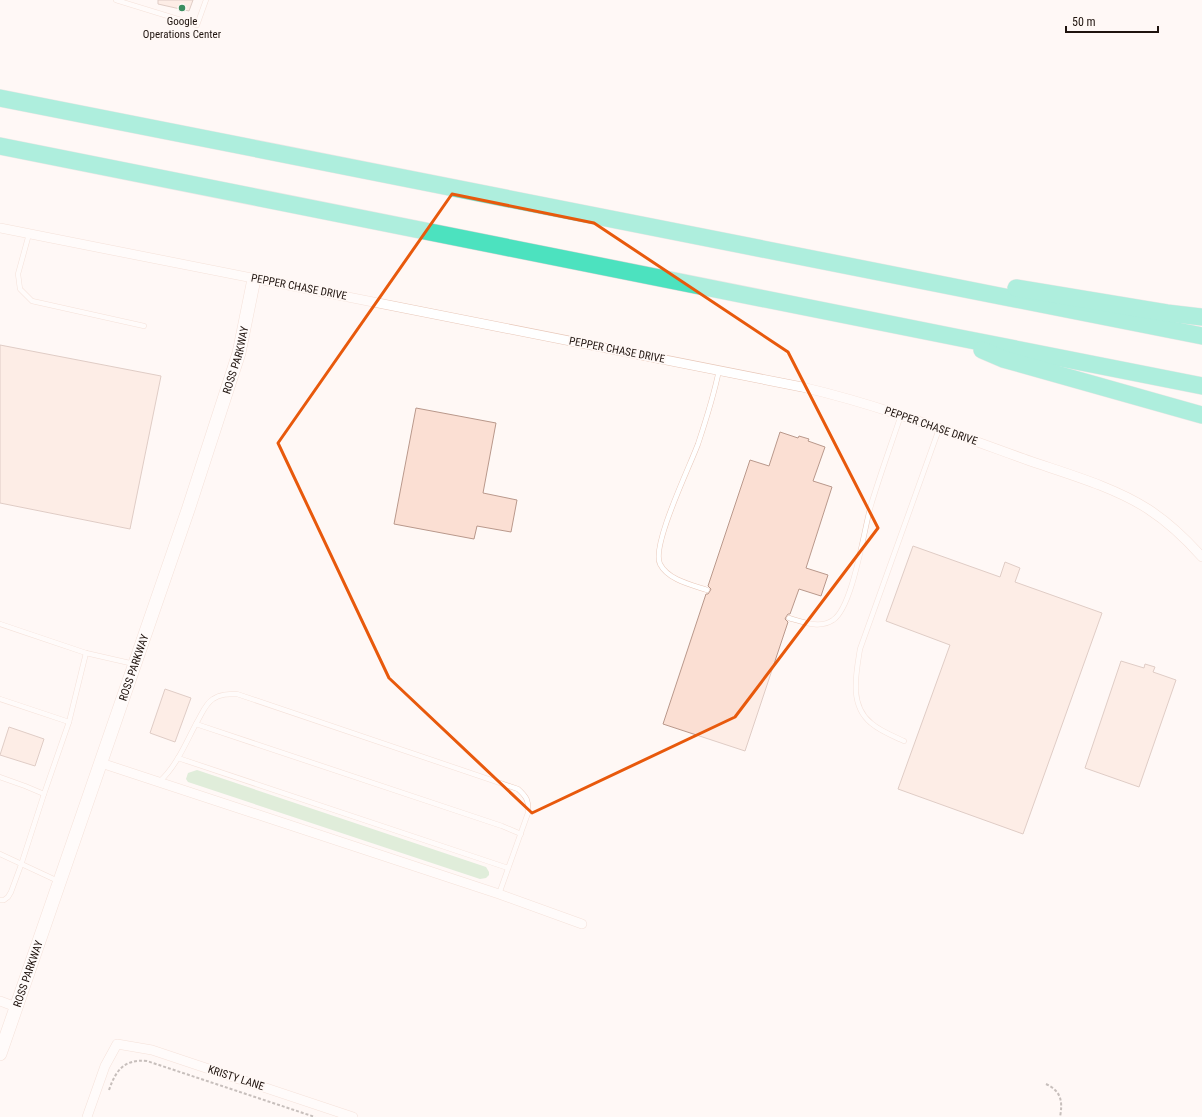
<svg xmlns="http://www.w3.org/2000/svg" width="1202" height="1117" font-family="'Roboto Condensed',sans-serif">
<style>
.green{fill:#badfb9}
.building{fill:#fbdfd3;stroke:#b9988b}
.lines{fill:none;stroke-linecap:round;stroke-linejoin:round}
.lane-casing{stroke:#e8c7b8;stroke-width:5.5}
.street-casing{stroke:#e8c7b8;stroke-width:10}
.secondary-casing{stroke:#e8c7b8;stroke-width:14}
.highway-casing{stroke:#d7d5d4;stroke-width:18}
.path{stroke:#847a76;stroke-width:2;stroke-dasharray:3 2;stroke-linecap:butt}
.lane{stroke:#fff;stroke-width:4.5}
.street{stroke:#fff;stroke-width:9}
.secondary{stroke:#fff;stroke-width:13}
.highway{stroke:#4ce2bf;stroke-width:17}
.marked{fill:none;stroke:#e8590c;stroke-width:3;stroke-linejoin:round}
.poi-dot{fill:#3b8e60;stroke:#fff8f5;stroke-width:1.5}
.labels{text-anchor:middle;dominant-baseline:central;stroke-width:3.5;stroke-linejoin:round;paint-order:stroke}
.poi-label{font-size:11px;fill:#1f130e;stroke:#fff8f5}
.street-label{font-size:11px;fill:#1f130e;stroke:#fff8f5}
</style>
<rect width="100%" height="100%" fill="#fff8f5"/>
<polygon class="green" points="197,770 486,867 489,872 489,875 486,878 480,879 188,782 186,779 188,773"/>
<g class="building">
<polygon points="158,0 193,0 189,11 158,4"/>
<polygon points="0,345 161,376 130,529 0,503"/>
<polygon points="416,408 496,423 483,493 517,500 511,532 477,526 474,539 394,524"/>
<polygon points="780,432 798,438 799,436 809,439 808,441 825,447 813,481 832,487 806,568 828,575 821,596 799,589 790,614 788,614 786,617 785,619 788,622 745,751 663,724 706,594 708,594 710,591 711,589 708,586 750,460 769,466"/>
<polygon points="913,546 1000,577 1005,562 1020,568 1015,582 1102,613 1023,834 898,789 950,645 886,621"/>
<polygon points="1121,661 1144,668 1145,664 1155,667 1153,672 1176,680 1139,787 1085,768"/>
<polygon points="165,689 191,698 175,742 150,733"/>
<polygon points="9,727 44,739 35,766 0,755"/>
</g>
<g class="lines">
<g class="lane-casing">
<g id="lane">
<polyline points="116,0 197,25 206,0"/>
<polyline points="29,234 18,274 20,289 32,301 144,326"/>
<path d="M707,590C692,585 668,580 660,564C651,546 690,466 698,444C706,420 714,395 719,370"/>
<path d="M789,618C803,622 820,629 833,620C853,607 864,529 871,505C880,475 891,445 901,415"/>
<polyline points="0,624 86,653 134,664"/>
<polyline points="0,699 69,722"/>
<polyline points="196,724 502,826 521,834"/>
<path d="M904,741C893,736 880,731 871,723C849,705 856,674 860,649L939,429"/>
<polyline points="178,758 508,868"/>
<polyline points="0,777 25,786 44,794"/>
<path d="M159,782C177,766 186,742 197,722C202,714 205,704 213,699C220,694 229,694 237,694L518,789C527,797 529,801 528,813L499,894"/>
<polyline points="0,854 58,881"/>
<polyline points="0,900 4,900 8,897 11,892 21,865 44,794 69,722 86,653"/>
</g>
</g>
<g class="street-casing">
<g id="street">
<path d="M0,228L802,387C880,405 955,434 1030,461C1068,474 1114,487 1148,509C1168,522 1186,539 1202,557"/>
<polyline points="101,763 499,894 582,924"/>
<polyline points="0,1001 16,1007"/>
<polyline points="87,1117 105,1066 117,1044 152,1050 353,1117"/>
</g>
</g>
<g class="secondary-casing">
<g id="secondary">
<path id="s1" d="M0,1054L188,510L239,353L254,279"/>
</g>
</g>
<g class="highway-casing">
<g id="highway">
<polyline points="0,98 1202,336"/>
<polyline points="0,146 955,337 1202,386"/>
<polyline points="1016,288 1167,313 1202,317"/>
<polyline points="982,350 1003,359 1202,415"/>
</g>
</g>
<g class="path">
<path d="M1046,1084C1061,1091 1063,1101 1060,1117"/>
<path d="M109,1090C116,1070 124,1059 147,1061L315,1117"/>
</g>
<use href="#lane" class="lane"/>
<use href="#street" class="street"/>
<use href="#secondary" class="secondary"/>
<use href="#highway" class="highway"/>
</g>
<path d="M0 0H1202V1117H0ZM452,194L594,223L788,352L878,528L735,717L532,813L389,678L278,443Z" fill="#fff8f5" fill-opacity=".55" fill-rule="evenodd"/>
<path class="marked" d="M452,194L594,223L788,352L878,528L735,717L532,813L389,678L278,443Z"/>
<circle class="poi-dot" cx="182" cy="8" r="4"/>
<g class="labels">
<g class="poi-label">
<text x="182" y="21">Google<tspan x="182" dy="13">Operations Center</tspan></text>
</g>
<g class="street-label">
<text transform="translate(299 287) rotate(11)">PEPPER CHASE DRIVE</text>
<text transform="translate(617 350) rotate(11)">PEPPER CHASE DRIVE</text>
<text stroke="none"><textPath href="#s1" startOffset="733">ROSS PARKWAY</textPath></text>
<text transform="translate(931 426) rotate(19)">PEPPER CHASE DRIVE</text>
<text stroke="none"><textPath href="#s1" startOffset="409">ROSS PARKWAY</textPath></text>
<text stroke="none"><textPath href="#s1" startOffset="85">ROSS PARKWAY</textPath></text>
<text transform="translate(236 1078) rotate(18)">KRISTY LANE</text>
</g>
</g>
<path d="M1066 26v6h92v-6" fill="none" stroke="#1f130e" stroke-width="2"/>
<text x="1072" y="26" font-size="12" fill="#1f130e" stroke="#fff8f5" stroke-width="3" paint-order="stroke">50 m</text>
</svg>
